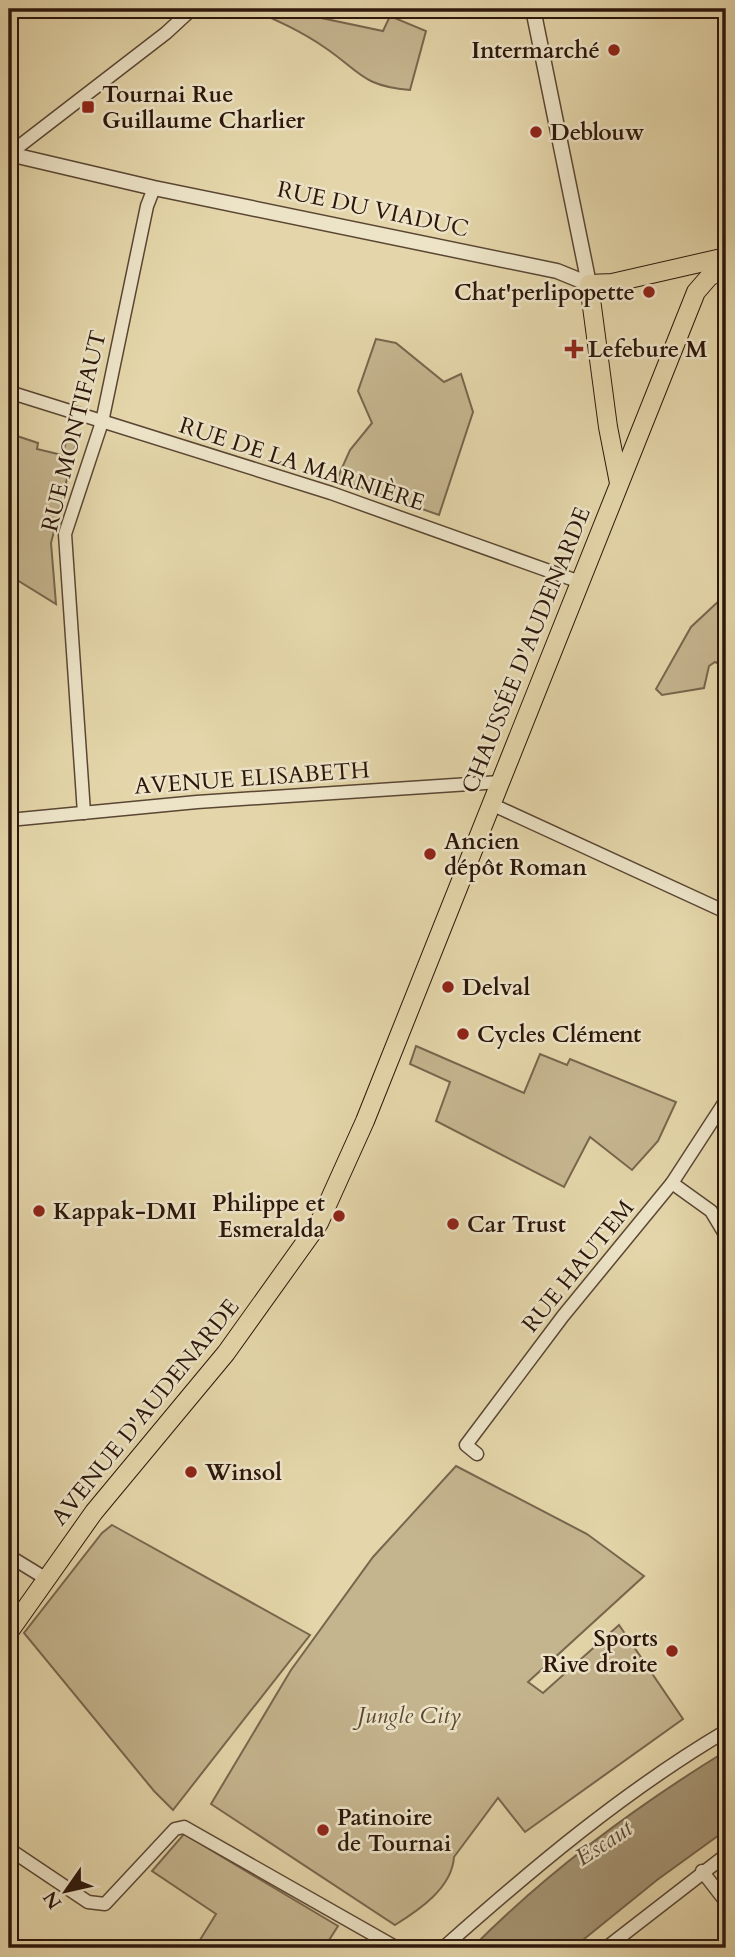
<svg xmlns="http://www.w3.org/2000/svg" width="735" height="1957" font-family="Cardo,serif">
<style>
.green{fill:#c5b58f;stroke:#78664d;stroke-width:2}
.water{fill:#a59574;stroke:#75624a;stroke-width:2}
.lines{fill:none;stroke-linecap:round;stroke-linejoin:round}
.minor-casing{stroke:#5a4633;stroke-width:15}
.tertiary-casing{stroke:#5a4633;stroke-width:17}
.primary-casing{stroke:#2c160b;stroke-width:20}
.minor{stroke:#ede4c8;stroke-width:12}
.tertiary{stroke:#ede4c8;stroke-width:14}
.primary{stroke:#e4d6aa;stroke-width:18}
.rail{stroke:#2c160b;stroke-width:3.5;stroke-dasharray:12 12;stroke-linecap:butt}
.poi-dot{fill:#8f2418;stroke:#ede4c8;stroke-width:2.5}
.labels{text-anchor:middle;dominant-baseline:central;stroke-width:5;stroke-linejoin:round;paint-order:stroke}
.poi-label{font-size:23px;font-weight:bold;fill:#2c160b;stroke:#ede4c8;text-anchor:start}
.street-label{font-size:23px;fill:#2c160b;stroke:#ede4c8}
.park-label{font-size:23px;font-style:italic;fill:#5a4633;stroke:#ede4c8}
.water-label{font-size:24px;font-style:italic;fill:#5c4935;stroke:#ede4c8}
</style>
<rect width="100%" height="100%" fill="#e4d6aa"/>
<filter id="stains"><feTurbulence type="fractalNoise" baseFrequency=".00286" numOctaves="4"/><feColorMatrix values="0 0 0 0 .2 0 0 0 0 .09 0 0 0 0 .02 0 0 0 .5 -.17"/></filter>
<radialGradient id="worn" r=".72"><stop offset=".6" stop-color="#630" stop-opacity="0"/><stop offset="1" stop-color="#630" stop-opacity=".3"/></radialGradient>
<g class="green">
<path d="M251,9H307L312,16L383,31L390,16L426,31L410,90C361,86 360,71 324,47C301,31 276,20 251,9Z"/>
<polygon points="376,339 396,343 444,382 461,374 473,412 439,515 337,479 350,450 372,423 358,391"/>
<polygon points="14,435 38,443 37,449 62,455 68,436 77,439 51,543 56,604 9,575 9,436"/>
<polygon points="726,581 726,667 715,662 709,666 704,688 662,695 656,689 691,627 722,598 722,587"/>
<polygon points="416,1046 524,1093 540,1054 567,1065 570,1059 676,1102 658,1141 632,1170 590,1137 564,1187 436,1121 450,1082 410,1064"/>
<path d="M456,1466L587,1534L644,1576L528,1682L543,1693L619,1625L683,1719L525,1832L498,1798L454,1857C452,1888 419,1910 395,1925L211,1804L291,1670L373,1557Z"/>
<polygon points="112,1525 310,1635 173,1810 154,1791 24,1633 102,1533"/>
<polygon points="184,1834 338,1926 324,1948 195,1948 216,1914 152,1871"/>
</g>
<path class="water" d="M726,1751V1830L657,1880L573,1948H472C547,1872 635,1807 726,1751Z"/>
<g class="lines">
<g class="minor-casing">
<g id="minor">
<polyline points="9,154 166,33 192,9"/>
<polyline points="9,392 331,493 580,582"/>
<polyline points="491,804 726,912"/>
<polyline points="84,813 65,534 102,422 147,206 154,188"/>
<polyline points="9,820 197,802 500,782"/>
<polyline points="672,1183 711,1211 726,1236"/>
<polyline points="477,1454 466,1445 563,1316 672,1183 726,1100"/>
<polyline points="9,1556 45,1578"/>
<polyline points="9,1849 88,1902 105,1904 175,1829 184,1827 397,1948"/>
<polyline points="702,1871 726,1902"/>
<path d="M443,1948C532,1869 623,1792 726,1731"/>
<polyline points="606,1948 726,1855"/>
</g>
</g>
<g class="tertiary-casing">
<g id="tertiary">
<polyline points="533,9 589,284"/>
<polyline points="9,154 154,188 557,271 589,284"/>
</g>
</g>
<g class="primary-casing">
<g id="primary">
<polyline points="619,483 608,427 589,284 612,283 726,257"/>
<polyline points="9,1632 94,1512 226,1353 319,1223 365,1121 696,292 709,277 726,268"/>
</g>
</g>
<use href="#minor" class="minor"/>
<use href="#tertiary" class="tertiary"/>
<use href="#primary" class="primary"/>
<polyline class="rail" points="721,9 726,37"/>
</g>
<g class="poi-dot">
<circle cx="614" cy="50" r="7"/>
<rect x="81" y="100" width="14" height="14" rx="3.5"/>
<circle cx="536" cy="132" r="7"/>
<circle cx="649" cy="292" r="7"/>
<path d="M570.5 338.5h7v7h7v7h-7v7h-7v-7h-7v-7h7z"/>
<circle cx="430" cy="854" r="7"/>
<circle cx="448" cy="987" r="7"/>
<circle cx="463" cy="1034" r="7"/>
<circle cx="39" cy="1211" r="7"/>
<circle cx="339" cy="1216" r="7"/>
<circle cx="453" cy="1224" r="7"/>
<circle cx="191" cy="1472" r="7"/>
<circle cx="672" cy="1651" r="7"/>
<circle cx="323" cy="1830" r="7"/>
</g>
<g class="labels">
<g class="poi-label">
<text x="600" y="50" text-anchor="end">Intermarché</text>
<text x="102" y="94">Tournai Rue<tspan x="102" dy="26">Guillaume Charlier</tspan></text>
<text x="550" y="132">Deblouw</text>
<text x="635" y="292" text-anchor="end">Chat'perlipopette</text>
<text x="588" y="349">Lefebure M</text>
<text x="444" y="841">Ancien<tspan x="444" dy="26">dépôt Roman</tspan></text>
<text x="462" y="987">Delval</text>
<text x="477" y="1034">Cycles Clément</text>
<text x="325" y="1203" text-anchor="end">Philippe et<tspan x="325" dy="26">Esmeralda</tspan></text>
<text x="53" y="1211">Kappak-DMI</text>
<text x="467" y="1224">Car Trust</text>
<text x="205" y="1472">Winsol</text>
<text x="658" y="1638" text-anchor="end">Sports<tspan x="658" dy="26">Rive droite</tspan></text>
<text x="337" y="1817">Patinoire<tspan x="337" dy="26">de Tournai</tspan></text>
</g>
<g class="street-label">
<text transform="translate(373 209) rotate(12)">RUE DU VIADUC</text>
<text transform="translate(74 431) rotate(-76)">RUE MONTIFAUT</text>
<text transform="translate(302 464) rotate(18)">RUE DE LA MARNIÈRE</text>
<text transform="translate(526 650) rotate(-68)">CHAUSSÉE D'AUDENARDE</text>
<text transform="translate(252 778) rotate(-4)">AVENUE ELISABETH</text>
<text transform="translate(578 1266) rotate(-51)">RUE HAUTEM</text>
<text transform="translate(145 1412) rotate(-51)">AVENUE D'AUDENARDE</text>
</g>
<g class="park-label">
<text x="409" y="1715">Jungle City</text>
</g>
<g class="water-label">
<text transform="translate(604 1843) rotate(-33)">Escaut</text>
</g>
</g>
<rect width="735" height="1957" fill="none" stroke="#e4d6aa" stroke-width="35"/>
<rect x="10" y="10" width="714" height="1936" fill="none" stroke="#2c160b" stroke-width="3.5"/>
<rect x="18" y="18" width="700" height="1922" fill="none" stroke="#2c160b" stroke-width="2"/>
<g transform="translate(66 1891) rotate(236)" stroke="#ede4c8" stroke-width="5" paint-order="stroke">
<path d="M0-5L12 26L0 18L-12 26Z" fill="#2c160b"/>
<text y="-10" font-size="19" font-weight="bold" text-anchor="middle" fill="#2c160b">N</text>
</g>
<rect width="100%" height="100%" filter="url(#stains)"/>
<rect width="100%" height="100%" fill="url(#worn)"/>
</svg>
